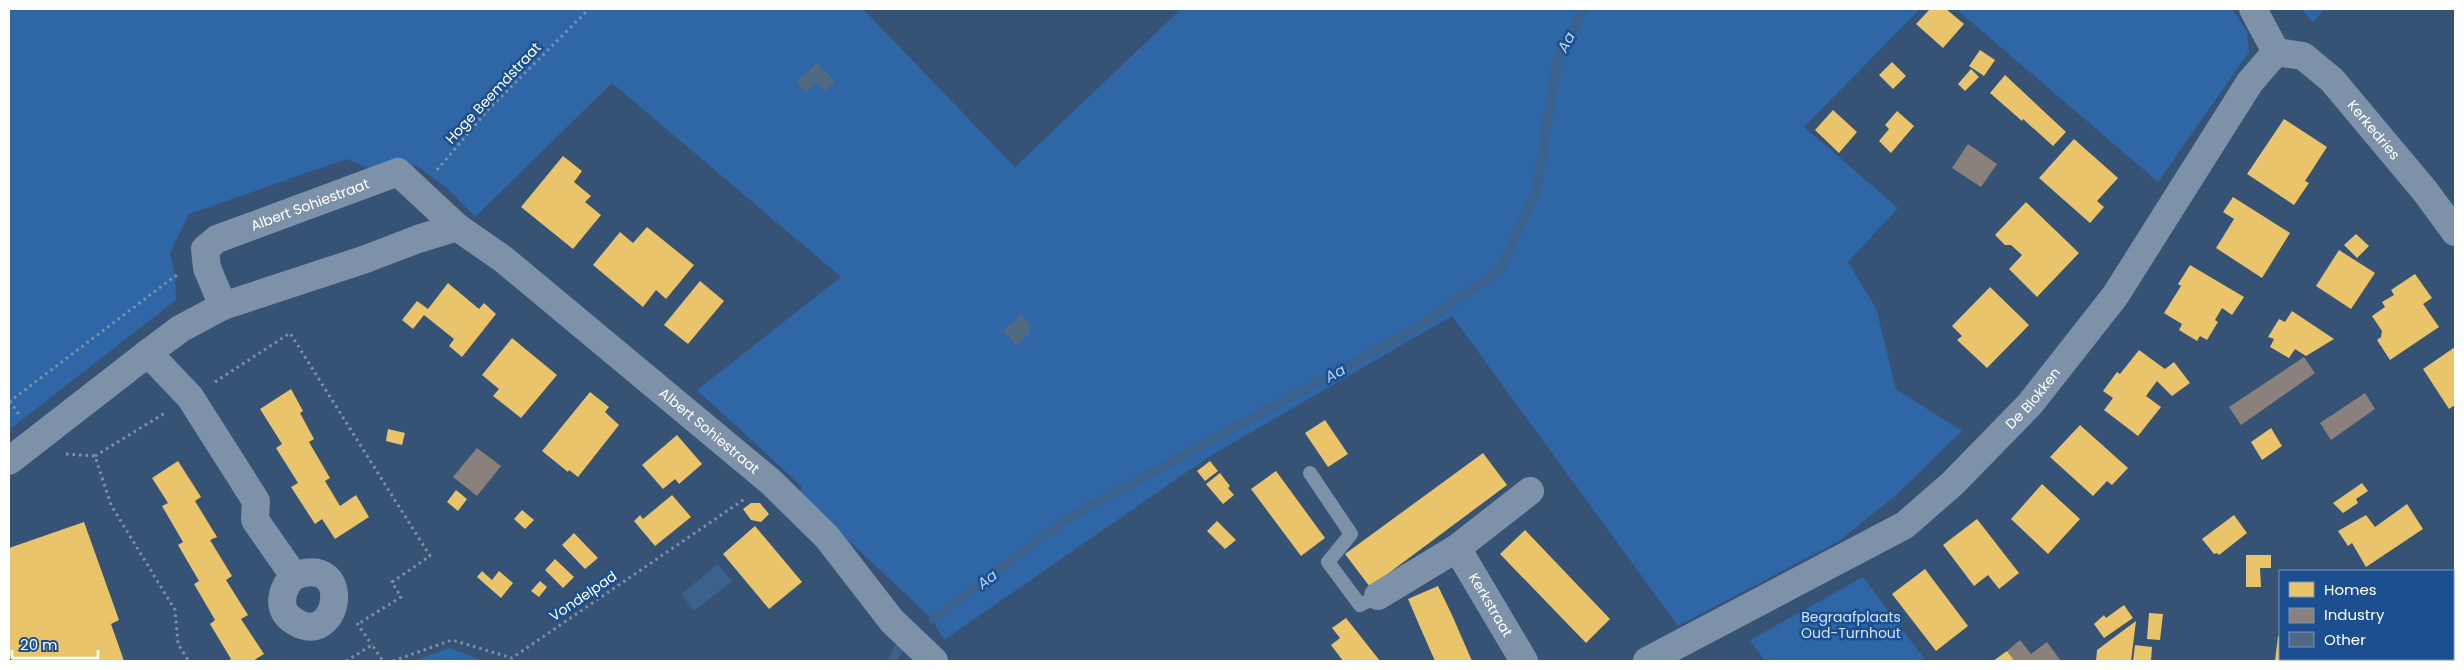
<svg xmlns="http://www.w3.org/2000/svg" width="2464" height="670" font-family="Poppins,sans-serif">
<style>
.green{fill:#2f66a5}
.water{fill:#3b618d}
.homes{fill:#e9c46a}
.industry{fill:#8a817c}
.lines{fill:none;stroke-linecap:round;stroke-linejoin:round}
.stream{stroke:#3b618d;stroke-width:9}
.building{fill:#526984}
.path{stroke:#7d92a8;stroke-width:3;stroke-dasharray:2.5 4;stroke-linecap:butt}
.service{stroke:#7d92a8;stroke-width:14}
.minor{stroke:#7d92a8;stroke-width:28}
.labels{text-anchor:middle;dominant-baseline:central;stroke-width:5;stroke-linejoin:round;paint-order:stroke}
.street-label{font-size:14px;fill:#fff;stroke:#1b4f8f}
.park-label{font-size:14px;fill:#cfe3fa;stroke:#1b4f8f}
.water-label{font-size:15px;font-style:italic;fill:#b5d3f5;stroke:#1b4f8f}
</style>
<rect width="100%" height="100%" fill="#365274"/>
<g class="green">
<polygon points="9,9 863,9 1015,167 1181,9 1920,9 1804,127 1898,208 1848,262 1876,308 1896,389 1962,431 1895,496 1839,541 1678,626 1452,316 1210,456 944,640 932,619 798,493 802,487 697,390 841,277 612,83 475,217 448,189 417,166 372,170 347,159 189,214 170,253 175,276 176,300 9,430"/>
<polygon points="1956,9 2232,9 2247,31 2249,52 2158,182"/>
<polygon points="2301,9 2325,9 2313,22"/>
<polygon points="1863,577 1926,661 1765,661 1750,640"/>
<polygon points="450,648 484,661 413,661"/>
</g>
<polygon class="water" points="718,564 732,581 694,611 681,594"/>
<g class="homes">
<polygon points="1930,9 1946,9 1964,24 1943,48 1916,24"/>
<polygon points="1980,50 1995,60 1984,76 1969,66"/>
<polygon points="1892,62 1906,76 1893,89 1879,75"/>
<polygon points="1971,69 1979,77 1965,91 1958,84"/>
<polygon points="2005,75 2066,132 2053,146 2023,119 2022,121 1990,93"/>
<polygon points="1833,110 1857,132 1839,153 1815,130"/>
<polygon points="1897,111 1914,126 1891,153 1879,141 1889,129 1885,125"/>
<polygon points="2284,119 2327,147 2305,181 2309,183 2294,205 2247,174"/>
<polygon points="2074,139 2118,178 2097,201 2104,207 2090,223 2039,178"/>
<polygon points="563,156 582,171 574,182 591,196 585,202 601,215 573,249 521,207"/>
<polygon points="2233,197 2290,233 2262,278 2216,248 2234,219 2223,212"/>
<polygon points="2026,202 2079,253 2037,297 2009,269 2022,255 2011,245 2005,245 1995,235"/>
<polygon points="647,227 694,265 666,299 656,290 643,307 593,265 620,232 633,243"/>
<polygon points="2356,234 2369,246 2357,258 2344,245"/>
<polygon points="2339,250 2375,273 2351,309 2316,286"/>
<polygon points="2190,265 2244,297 2232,315 2222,308 2215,320 2218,322 2207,340 2200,336 2197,341 2179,330 2182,324 2164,313 2181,286 2178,284"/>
<polygon points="2415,274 2432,298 2423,304 2439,327 2390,360 2377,340 2381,337 2382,331 2372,316 2385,307 2382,302 2394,295 2391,290"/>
<polygon points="700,281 724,301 688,344 664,325"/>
<polygon points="448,283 479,309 484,303 496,314 462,357 449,346 454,339 424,315 413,329 402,320 417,301 428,309"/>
<polygon points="1990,287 2029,325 1987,368 1957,340 1962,336 1952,326"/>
<polygon points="2292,311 2334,339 2306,356 2295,349 2289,358 2270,347 2274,339 2268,337 2279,319 2285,322"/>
<polygon points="512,338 557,375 521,418 493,396 499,389 482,375"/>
<polygon points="2455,347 2455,405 2449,409 2423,369"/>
<polygon points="2139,350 2165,369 2174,362 2190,383 2172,396 2157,381 2146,396 2161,407 2138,436 2104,410 2113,398 2103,391 2117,372 2120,374"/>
<polygon points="291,389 303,411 300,413 314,439 309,442 330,478 325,481 340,506 356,495 369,517 335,539 322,519 315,524 291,487 298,483 276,448 282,444 260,409"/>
<polygon points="590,392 609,407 605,412 619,425 578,477 569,470 568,472 542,451"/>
<polygon points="1325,420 1348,454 1328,467 1305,433"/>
<polygon points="2080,425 2128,468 2112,485 2107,481 2093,496 2050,457"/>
<polygon points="2271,428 2282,446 2262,460 2251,442"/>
<polygon points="388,429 405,433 402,445 386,441"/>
<polygon points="677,435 702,464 679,484 675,479 663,489 642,465"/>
<polygon points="1483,453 1507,485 1370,587 1345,554"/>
<polygon points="178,461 201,497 195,501 217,537 210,540 232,576 226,580 248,615 241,619 264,654 253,661 228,661 231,659 210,624 215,620 194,584 199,581 178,545 183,542 162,506 168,503 152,478"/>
<polygon points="1210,461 1218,471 1205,481 1197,471"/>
<polygon points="1276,471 1325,538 1301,556 1251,489"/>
<polygon points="1220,473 1230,486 1228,488 1234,495 1223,504 1206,484"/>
<polygon points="2362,483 2368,491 2356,499 2358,503 2343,513 2333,503"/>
<polygon points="2042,484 2080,519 2048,554 2011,519"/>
<polygon points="456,490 467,499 458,511 447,502"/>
<polygon points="672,495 691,517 655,546 634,521 640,515 643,519"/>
<polygon points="751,503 760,503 769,514 761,522 751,520 743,509"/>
<polygon points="2407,504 2423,529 2366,567 2352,543 2348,546 2338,531 2366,515 2375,527"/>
<polygon points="522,510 534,520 525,529 514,519"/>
<polygon points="2234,515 2247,533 2219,555 2217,553 2214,554 2202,539"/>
<polygon points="1977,519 2019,573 1999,589 1988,575 1974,586 1943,545"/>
<polygon points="1217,521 1236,540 1225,549 1207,531"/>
<polygon points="84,522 119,620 111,624 124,661 12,661 11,658 9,659 9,548"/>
<polygon points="755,526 802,582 769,609 723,554"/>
<polygon points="1525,530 1610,619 1586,643 1500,554"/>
<polygon points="574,533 598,558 585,569 562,545"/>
<polygon points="2246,555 2271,555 2271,568 2260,568 2261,587 2246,587"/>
<polygon points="555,559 574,577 563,588 545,570"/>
<polygon points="1925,569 1968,626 1936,651 1892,594"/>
<polygon points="482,571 492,580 499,571 513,583 501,598 477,577"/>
<polygon points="2455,577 2455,597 2453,599 2453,578"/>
<polygon points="540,581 547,587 539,597 531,591"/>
<polygon points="1438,586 1452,615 1472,661 1435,661 1420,627 1408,599"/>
<polygon points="2124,605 2133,618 2104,638 2094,624 2104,615 2106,618"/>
<polygon points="2149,613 2163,614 2160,640 2147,639"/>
<polygon points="1346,618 1380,661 1343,661 1331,645 1340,638 1332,628"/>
<polygon points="2136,621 2131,661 2096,661 2097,650"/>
<polygon points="2278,636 2280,636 2280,659 2291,661 2275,661"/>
<polygon points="2135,645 2152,647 2151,661 2133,661"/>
<polygon points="2453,645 2455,649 2455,661 2432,661 2430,659 2453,659"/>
<polygon points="2007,651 2015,661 1993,661"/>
</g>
<g class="industry">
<polygon points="1968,144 1997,164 1981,187 1952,168"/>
<polygon points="2304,357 2315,373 2241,425 2229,407"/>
<polygon points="2365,393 2375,409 2331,440 2320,423"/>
<polygon points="477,448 501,466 477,496 453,477"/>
<polygon points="2020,640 2031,654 2047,642 2061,661 2015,661 2007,651"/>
</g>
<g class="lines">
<g class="stream">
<polyline points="933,619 1065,520 1415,329 1500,270 1536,192 1558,55 1584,9"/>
<polyline points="892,661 900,646"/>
</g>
</g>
<g class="building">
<polygon points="817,63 835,82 825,91 816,82 806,93 796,82"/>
<polygon points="1021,315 1032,326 1028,330 1030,333 1016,345 1003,331"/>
</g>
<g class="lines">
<g class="path">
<polyline points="437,170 488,110 589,9"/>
<polyline points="215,382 290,333 430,556 392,582 401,597 358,624"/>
<polyline points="10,401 20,416"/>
<polyline points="9,402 175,276 180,278"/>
<polyline points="66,454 95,456 111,505 175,610 178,644 188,660"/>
<polyline points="95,456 165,413"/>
<polyline points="357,623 372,645"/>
<polyline points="346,661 372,645 383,661"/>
<polyline points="393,661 452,640 512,658 746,498"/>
</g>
<polyline class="service" points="1310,473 1351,534 1328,562 1360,605 1378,596"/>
<g class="minor">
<polyline points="2253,9 2276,52"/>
<path id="s1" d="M2276,52L2303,56L2332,80L2425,191L2455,232"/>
<path id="s2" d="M223,306L207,268L205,249L217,239L398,172L457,227L503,259L771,482L827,537L892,621L934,661"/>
<path d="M148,353L190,397L256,501L255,520L294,576C282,587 276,608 291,619C338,655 357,552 294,576"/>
<polyline points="9,461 148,353 180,329 223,306 363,260 418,239 457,227"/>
<path id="s3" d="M1457,548L1524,661"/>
<polyline points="1378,596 1457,548 1530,491"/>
<path id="s4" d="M1647,661L1905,525L1953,483L2030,404L2115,296L2250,82L2276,52"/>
</g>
</g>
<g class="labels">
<g class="street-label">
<text transform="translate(493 93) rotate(-47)">Hoge Beemdstraat</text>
<text stroke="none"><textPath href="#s1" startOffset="130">Kerkedries</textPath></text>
<text stroke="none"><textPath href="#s2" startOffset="175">Albert Sohiestraat</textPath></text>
<text stroke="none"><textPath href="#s4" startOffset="472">De Blokken</textPath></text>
<text stroke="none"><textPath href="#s2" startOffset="674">Albert Sohiestraat</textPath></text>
<text transform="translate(583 596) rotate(-34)">Vondelpad</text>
<text stroke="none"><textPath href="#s3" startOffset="66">Kerkstraat</textPath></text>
</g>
<g class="park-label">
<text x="1851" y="617">Begraafplaats<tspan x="1851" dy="16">Oud-Turnhout</tspan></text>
</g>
<g class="water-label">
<text transform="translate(1566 42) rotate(-62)">Aa</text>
<text transform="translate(1335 373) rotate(-29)">Aa</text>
<text transform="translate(987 579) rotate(-37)">Aa</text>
</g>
</g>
<rect width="2464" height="670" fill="none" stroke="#ffffff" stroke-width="20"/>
<rect x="2279" y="570" width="175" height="90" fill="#1b4f8f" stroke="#7695bc"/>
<rect x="2289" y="582" width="25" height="15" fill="#e9c46a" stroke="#7695bc"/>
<text x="2324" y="595" font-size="15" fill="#ffffff">Homes</text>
<rect x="2289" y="608" width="25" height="15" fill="#8a817c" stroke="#7695bc"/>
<text x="2324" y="620" font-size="15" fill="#ffffff">Industry</text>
<rect x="2289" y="632" width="25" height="15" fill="#526984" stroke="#7695bc"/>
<text x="2324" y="645" font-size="15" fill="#ffffff">Other</text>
<path d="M12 650v8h86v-8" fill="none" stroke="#ffffff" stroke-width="2.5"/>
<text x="20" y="650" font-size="15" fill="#ffffff" stroke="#1b4f8f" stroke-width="4" paint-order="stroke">20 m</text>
</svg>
